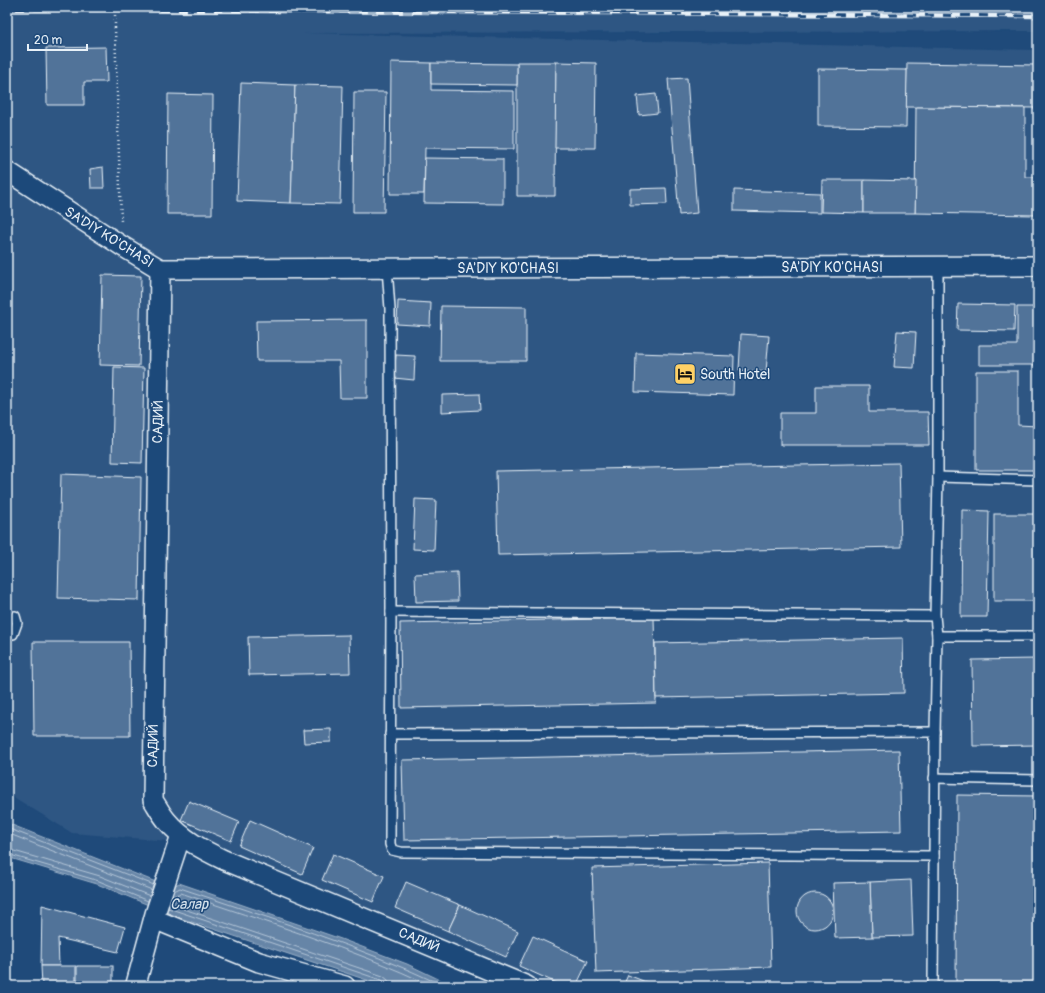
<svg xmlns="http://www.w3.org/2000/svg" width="1045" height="993" font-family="Pangolin,sans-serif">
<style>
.built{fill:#2e5683}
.water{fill:#6685a7;stroke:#9ab0c7}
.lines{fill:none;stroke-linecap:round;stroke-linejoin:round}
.shore{stroke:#b4c6d8;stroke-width:1}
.building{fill:#517399;stroke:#e8f1f8}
.lane-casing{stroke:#e8f1f8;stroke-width:12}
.street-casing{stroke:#e8f1f8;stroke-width:22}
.path{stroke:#e8f1f8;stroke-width:2.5;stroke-dasharray:1 3;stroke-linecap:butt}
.lane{stroke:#1f4a7a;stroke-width:9}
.street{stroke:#1f4a7a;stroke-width:19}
.rail-casing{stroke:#e8f1f8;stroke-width:4.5}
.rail{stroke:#1f4a7a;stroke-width:3;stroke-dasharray:9;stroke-linecap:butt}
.path-bridge{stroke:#e8f1f8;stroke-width:2.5;stroke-dasharray:1 3;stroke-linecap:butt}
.labels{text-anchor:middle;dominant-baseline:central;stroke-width:3;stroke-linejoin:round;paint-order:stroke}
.street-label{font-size:14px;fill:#e8f1f8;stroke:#1f4a7a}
.poi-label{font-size:14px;fill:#e8f1f8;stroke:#1f4a7a;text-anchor:start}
.water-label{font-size:15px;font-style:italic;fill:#d4e1ec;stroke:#1f4a7a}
</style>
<rect width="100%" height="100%" fill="#1f4a7a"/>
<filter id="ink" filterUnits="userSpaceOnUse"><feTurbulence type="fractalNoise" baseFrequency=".025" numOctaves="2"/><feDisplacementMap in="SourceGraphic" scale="8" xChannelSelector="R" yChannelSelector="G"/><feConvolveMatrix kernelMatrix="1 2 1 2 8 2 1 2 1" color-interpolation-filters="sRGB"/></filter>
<g filter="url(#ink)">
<polygon class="built" points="7,7 1038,7 1038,31 303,33 1038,50 1038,986 545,986 218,845 72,833 7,793"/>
<polygon class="water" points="7,823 171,888 179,883 341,939 407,964 453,986 385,986 183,919 97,884 7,857"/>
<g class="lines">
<g class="shore">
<polyline points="7,828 154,885"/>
<polyline points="7,833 152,890"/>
<polyline points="7,849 100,876 150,896"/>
<polyline points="7,854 99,881 148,901"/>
<path d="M174,891L180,888C269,918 359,946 444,986"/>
<path d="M172,897L181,893C265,922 352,948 432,986"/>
<polyline points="169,904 383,976 388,980 389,986"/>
<polyline points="168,908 381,980 384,983 384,986"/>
</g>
</g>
<g class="building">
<polygon points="106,47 107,82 84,82 84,105 47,105 46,48"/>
<polygon points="391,62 431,63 431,90 514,91 514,149 425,148 424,194 390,194"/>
<polygon points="517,62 556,62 555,196 517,196"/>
<polygon points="556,62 596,63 595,148 555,148"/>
<polygon points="431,63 517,64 517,85 431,84"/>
<polygon points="907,63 1038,65 1038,108 906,107"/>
<polygon points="818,69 907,70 906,127 818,126"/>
<polygon points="687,78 697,213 679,215 668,79"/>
<polygon points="241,83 295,85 291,203 237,201"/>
<polygon points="295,85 343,86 340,204 291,203"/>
<polygon points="354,92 386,92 384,212 353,212"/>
<polygon points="168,94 213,95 212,214 167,214"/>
<polygon points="656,94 658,113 639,115 637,96"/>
<polygon points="916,107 1025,108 1025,177 1035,177 1035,215 915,213"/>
<polygon points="425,158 503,159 503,204 424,203"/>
<polygon points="103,167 104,188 91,188 90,169"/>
<polygon points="822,180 864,180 864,213 821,212"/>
<polygon points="864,180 916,181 915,213 864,213"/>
<polygon points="666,188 667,204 630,205 630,189"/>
<polygon points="734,190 820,193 820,213 734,211"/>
<polygon points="102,275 141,276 139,366 100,365"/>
<polygon points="398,301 431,303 430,326 397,324"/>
<polygon points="958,304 1015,305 1014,331 957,330"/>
<polygon points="441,306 526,307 526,361 440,361"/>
<polygon points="1017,307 1038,307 1038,365 979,365 979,345 1017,345"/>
<polygon points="367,320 367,398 340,398 339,361 257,361 256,321"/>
<polygon points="897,331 916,332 914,368 894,367"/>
<polygon points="741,334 769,336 766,372 739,370"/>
<polygon points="636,353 734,356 733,395 635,392"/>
<polygon points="396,355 415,356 414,380 394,378"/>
<polygon points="114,367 144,368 142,463 112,462"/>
<polygon points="976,371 1018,371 1018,425 1038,426 1038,470 976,470"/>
<polygon points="816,386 869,386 869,412 928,412 929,445 780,445 780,413 816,413"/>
<polygon points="479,394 480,410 442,412 442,395"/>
<polygon points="899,463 901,547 498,555 496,471"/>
<polygon points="61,474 141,477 139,600 58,598"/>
<polygon points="415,499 436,500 434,550 413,549"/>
<polygon points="962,510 989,511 987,617 961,617"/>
<rect x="994" y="514" width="44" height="87"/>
<polygon points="457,572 458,601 416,602 415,574"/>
<polygon points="654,618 656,703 401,708 400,623"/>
<polygon points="349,635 350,673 249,675 248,637"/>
<polygon points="903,638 904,693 656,698 655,643"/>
<polygon points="33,642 129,642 130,736 34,736"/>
<polygon points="1038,659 1038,745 973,746 972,660"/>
<polygon points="331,729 331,742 304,743 303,730"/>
<polygon points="899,750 901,831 404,840 402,760"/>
<polygon points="957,795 1038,796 1038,983 956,982"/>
<polygon points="189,801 239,822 231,841 181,820"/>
<polygon points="250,820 313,848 302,874 239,846"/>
<polygon points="333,854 384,876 373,902 322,880"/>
<polygon points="768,863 771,967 596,973 592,868"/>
<polygon points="911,880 913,936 872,937 870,882"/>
<polygon points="406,882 460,905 448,931 395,908"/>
<polygon points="870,882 872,937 835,938 833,883"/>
<circle cx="815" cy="911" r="18"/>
<polygon points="42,905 125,927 118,952 58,938 59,966 41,966"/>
<polygon points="460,905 518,931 506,957 448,931"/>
<polygon points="533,936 588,961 576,986 563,986 519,966"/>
<polygon points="41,966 76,966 76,986 42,986"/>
<rect x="77" y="966" width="36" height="18"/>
<polygon points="628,975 656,986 623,986"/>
</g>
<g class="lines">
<g class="lane-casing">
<g id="lane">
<polyline points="387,268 390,309 391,612 390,844 392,850 401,852 934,856"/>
<polyline points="938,477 1038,480"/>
<polyline points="391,612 935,616"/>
<polyline points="7,634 13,634 17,623 15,616"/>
<polyline points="937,636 1038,636"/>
<polyline points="390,734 935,732"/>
<polyline points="934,778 1038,780"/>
<polyline points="933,986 935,732 937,636 935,616 938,477 938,267"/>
</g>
</g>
<g class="street-casing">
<g id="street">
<polyline points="7,171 122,246 160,269 1038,266"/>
<path d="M160,269L153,800C157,806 161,814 167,821C182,839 203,850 224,860L527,986"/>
<polyline points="154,919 259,962 345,986"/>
<polyline points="136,984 155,914 181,835"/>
</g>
</g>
<polyline class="path" points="115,28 121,222"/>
<use href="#lane" class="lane"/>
<use href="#street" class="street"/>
<g class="rail-casing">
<polyline id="rail" points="7,9 1038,16"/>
</g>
<use href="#rail" class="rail"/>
<polyline class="path-bridge" points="115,28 115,7"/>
</g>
</g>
<defs>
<g id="hotel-square" transform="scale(1.15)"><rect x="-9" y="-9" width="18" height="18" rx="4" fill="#ffd166" stroke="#1f4a7a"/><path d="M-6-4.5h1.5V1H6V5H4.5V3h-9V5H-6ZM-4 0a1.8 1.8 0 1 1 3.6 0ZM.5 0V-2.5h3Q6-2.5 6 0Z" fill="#111"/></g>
</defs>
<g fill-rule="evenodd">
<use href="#hotel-square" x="685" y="374"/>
</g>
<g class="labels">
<g class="street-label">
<text transform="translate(109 237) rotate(32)">SA'DIY KO'CHASI</text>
<text x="832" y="267">SA'DIY KO'CHASI</text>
<text x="508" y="268">SA'DIY KO'CHASI</text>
<text transform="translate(158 422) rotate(-89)">САДИЙ</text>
<text transform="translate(153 746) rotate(-89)">САДИЙ</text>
<text transform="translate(419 940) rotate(23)">САДИЙ</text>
</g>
<g class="poi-label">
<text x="700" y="374">South Hotel</text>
</g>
<g class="water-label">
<text x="189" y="904">Салар</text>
</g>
</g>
<rect width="1045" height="993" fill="none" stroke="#1f4a7a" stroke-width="24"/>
<rect x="12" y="12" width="1021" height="969" fill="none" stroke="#e8f1f8" stroke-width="1.5" filter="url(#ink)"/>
<path d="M28 44v6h59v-6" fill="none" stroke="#e8f1f8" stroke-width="2"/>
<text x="34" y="44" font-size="12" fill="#e8f1f8" stroke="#1f4a7a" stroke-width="3" paint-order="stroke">20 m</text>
</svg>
